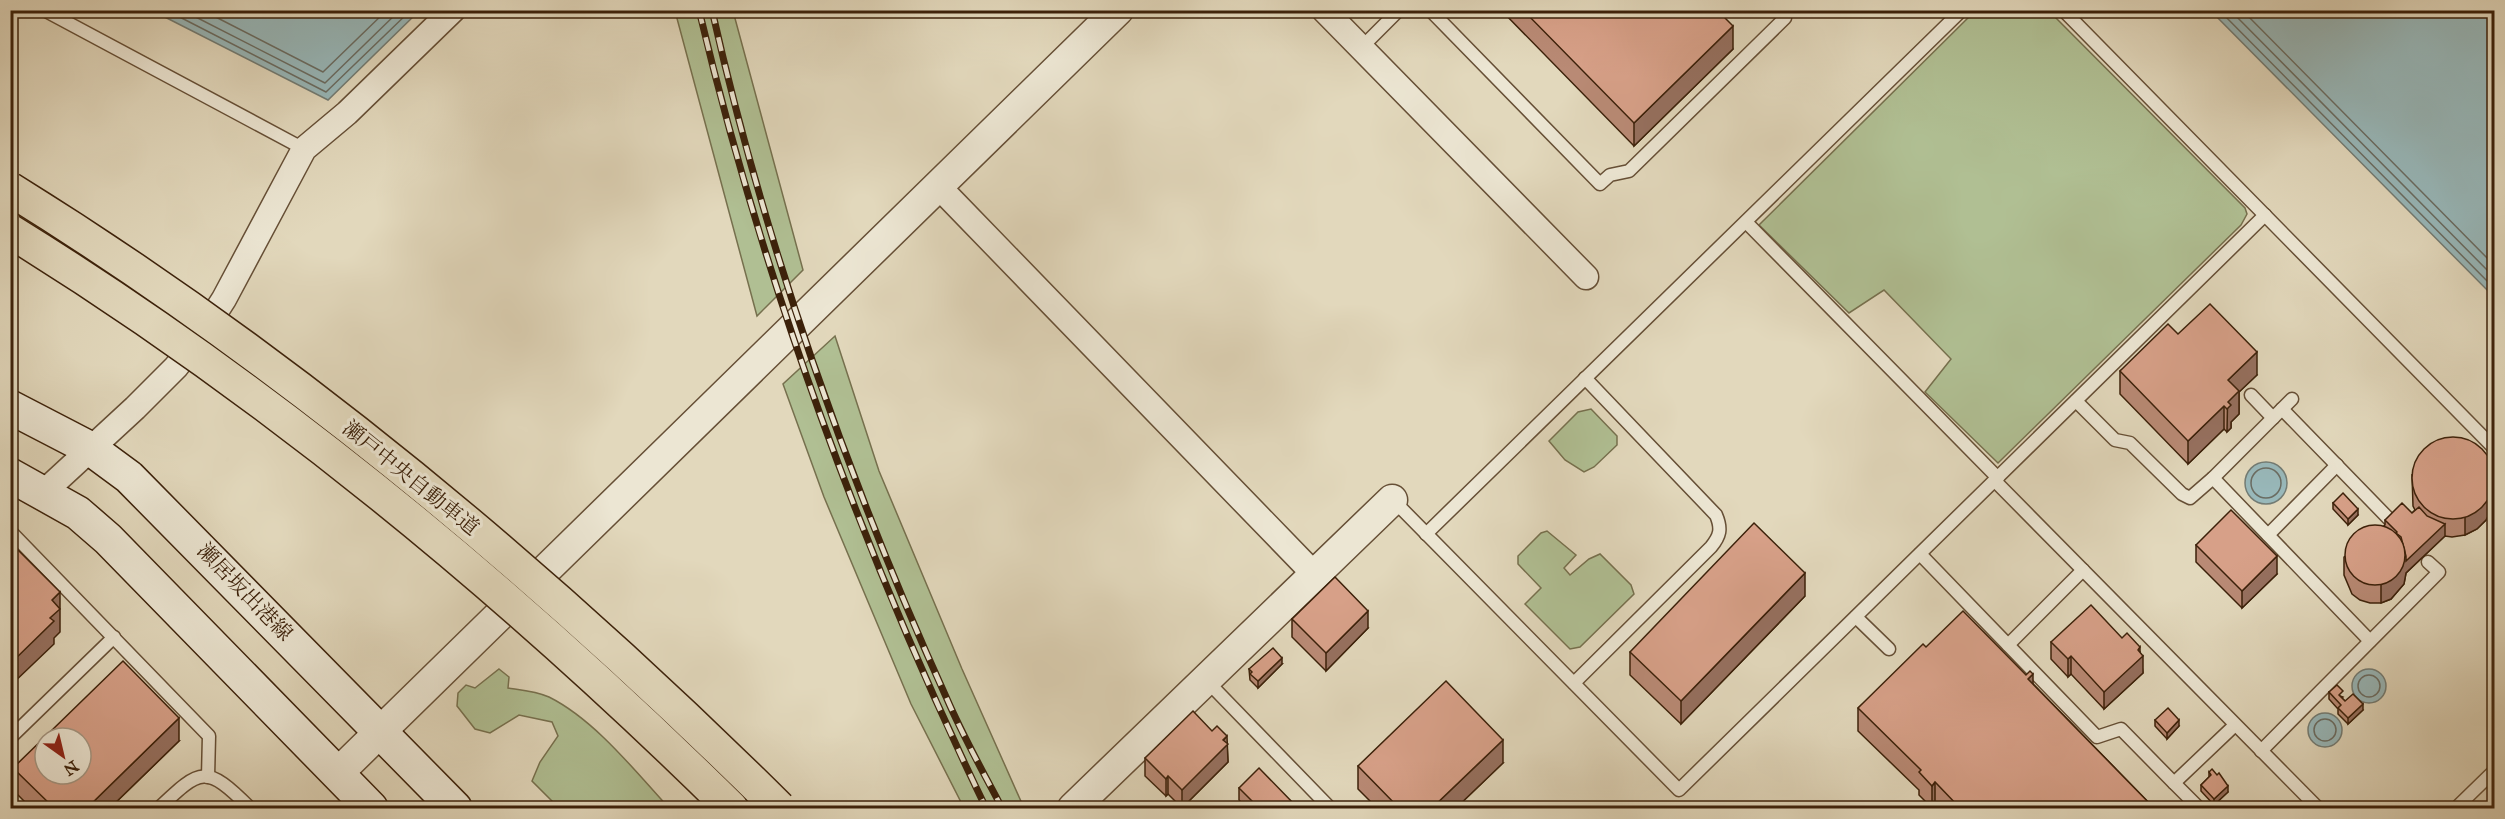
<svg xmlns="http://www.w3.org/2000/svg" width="2505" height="819" font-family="'IM FELL Great Primer','Noto Serif JP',serif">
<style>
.green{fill:#b0bf93;stroke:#76704e;stroke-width:1.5}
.water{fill:#98b8ba;stroke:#737c74;stroke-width:1.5}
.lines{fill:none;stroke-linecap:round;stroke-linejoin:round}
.shore{stroke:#6a6c62;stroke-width:1.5}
.service-casing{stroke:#664f36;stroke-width:15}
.minor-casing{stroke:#664f36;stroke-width:27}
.tertiary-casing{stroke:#664f36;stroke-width:33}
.secondary-casing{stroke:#3c210a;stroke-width:36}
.service{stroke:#ece6d3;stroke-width:12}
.minor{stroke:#ece6d3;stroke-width:24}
.tertiary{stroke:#ece6d3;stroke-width:30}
.secondary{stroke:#ece6d3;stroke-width:33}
.rail-casing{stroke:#3c210a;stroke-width:7}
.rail{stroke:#ece6d3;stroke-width:4.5;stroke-dasharray:14;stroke-linecap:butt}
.motorway-bridge-casing{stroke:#3c210a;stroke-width:36;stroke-linecap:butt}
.motorway-bridge{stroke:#e2d8bc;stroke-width:33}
.wall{fill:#b98a75;stroke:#3c210a;stroke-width:1.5}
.shaded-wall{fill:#96705f;stroke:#3c210a;stroke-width:1.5}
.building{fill:#d7a088;stroke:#3c210a;stroke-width:1.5;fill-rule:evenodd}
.labels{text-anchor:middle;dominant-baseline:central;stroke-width:6;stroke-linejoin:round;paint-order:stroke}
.street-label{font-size:21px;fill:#3c210a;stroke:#ece6d3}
</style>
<rect width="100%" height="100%" fill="#e2d8bc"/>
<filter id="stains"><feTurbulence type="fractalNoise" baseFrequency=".00333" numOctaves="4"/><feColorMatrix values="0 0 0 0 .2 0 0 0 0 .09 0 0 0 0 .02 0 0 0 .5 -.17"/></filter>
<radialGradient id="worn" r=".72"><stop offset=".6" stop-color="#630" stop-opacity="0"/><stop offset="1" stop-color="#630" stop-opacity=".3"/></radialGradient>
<g class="green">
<polygon points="1976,10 2049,11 2245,208 2247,214 2241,225 1998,463 1925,392 1951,359 1884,290 1849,313 1759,225"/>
<polygon points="675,11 733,11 803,270 757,316"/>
<polygon points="835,336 879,471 962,669 1024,808 964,808 911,704 824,497 783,384"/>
<polygon points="1591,409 1617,436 1617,445 1594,467 1584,472 1565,460 1549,441 1578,412"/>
<polygon points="1547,531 1576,555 1564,568 1570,575 1589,559 1600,554 1631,585 1634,594 1580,647 1570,649 1525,604 1541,588 1518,564 1518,556 1541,533"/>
<path d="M499,669L509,677L508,688C522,690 536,691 549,697C595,720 635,771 669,808H559L532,781L540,762L558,736L552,722L519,715L490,733L475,729L457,706L458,693L466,685L475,688Z"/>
</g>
<g class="water">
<polygon points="153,11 419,11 328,100"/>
<polygon points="2211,11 2494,11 2494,297"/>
<circle cx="2266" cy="483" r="21"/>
<circle cx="2369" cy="686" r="17"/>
<circle cx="2325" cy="730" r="17"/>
</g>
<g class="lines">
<g class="shore">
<polyline points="166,10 326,92 411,10"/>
<polyline points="182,10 325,83 400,10"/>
<polyline points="202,10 323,72 387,10"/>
<polyline points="2219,10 2494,288"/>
<polyline points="2230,10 2494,277"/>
<polyline points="2242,10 2494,265"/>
<circle cx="2266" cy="483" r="15"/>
<circle cx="2369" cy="686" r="11"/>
<circle cx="2325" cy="730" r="11"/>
</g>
<g class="service-casing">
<g id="service">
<polyline points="44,10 304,149"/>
<polyline points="1430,10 1600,184 1610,175 1629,171 1785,18 1778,10"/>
<polyline points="2063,10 2494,448"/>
<polyline points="1361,48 1399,10"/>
<polyline points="1746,222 1998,478"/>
<polyline points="2251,395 2273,418"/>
<polyline points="2076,401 2115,440 2130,443 2182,494 2190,498 2213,478 2292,399"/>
<polyline points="2282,409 2389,519"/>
<polyline points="2213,478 2370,641"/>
<polyline points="1995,481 2318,808"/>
<polyline points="1393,500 1679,790 2265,215"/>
<polyline points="10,531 209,736 208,777"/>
<polyline points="1426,534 1962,10"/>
<polyline points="2268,535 2337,465"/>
<polyline points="1920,554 2097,737 2121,729 2174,783 2235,725"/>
<polyline points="1856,617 1889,649"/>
<polyline points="2008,645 2083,570"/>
<polyline points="1206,680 1330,808"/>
<path d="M1574,683L1711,547C1720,536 1722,529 1716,515L1585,378"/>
<polyline points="10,738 114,637"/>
<polyline points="2261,751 2439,572 2428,562"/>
<polyline points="2174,783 2199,808"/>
<path d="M159,808C201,768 206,764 250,808"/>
<polyline points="2456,808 2494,771"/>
</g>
</g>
<g class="minor-casing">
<g id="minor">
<polyline points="1324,10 1586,277"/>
<polyline points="938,186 1315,575"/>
<polyline points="44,492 135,408 176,367 201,335 224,299 304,149 347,113 453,10"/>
</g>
</g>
<g class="tertiary-casing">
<g id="tertiary">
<polyline points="337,774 1118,10"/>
<polyline points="1073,808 1392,500"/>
</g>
</g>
<g class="secondary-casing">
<g id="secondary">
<polyline points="10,407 91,449 129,477 455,808"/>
<polyline points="10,475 78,513 108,539 371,808"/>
</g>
</g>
<use href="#service" class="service"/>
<use href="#minor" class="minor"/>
<use href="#tertiary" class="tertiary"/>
<use href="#secondary" class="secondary"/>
<g class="rail-casing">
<g id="rail">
<path d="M699,10C764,284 864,556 986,808"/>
<path d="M712,10C764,242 849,483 947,699C963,736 983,772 1002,808"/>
</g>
</g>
<use href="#rail" class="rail"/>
<g class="motorway-bridge-casing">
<g id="motorway-bridge">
<path d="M10,189C291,363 546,577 779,808"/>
<path d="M10,231C272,393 512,592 731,808"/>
</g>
</g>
<use href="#motorway-bridge" class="motorway-bridge"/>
</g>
<g class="wall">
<polygon points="1501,10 1717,10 1733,49 1634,146"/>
<polygon points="2178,334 2257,375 2239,392 2239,414 2231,422 2231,428 2227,432 2224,429 2188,464 2120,394 2120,371"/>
<polygon points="2412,475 2494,494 2493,508 2486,520 2477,529 2465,535 2452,537 2445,536 2406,573 2404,584 2391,599 2381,603 2370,603 2360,600 2352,594 2344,575 2344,557 2385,525 2385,520 2412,513 2415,510 2413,506"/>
<polygon points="2333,503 2358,515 2348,525 2333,509"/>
<polygon points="2196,545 2277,574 2242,608 2196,562"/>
<polygon points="1805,596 1681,724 1630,675 1630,652"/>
<polygon points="1292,619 1368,628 1326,671 1292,637"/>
<polygon points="2122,638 2140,652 2143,673 2104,709 2071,674 2068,677 2051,659 2051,642"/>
<polygon points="1926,647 2033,684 2154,808 1938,808 1935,805 1932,808 1919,795 1919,790 1858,731 1858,708"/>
<polygon points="1282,664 1258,688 1250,680 1249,669"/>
<polygon points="2329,692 2343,697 2342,698 2345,701 2363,710 2348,724 2338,714 2338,709 2329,699"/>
<polygon points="2155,720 2179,726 2167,739 2155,726"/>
<polygon points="1212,731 1227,744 1228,762 1182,808 1168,794 1166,796 1145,776 1145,758"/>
<polygon points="179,741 110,808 31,808 13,790 13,768"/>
<polygon points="1503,763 1456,808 1377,808 1358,789 1358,766"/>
<polygon points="2209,772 2228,792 2214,805 2201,791 2201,785 2209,777"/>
<polygon points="1239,788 1296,808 1247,808 1239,800"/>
</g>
<g class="shaded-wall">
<polygon points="1733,26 1733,49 1634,146 1634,123"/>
<polygon points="2257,352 2257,375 2239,392 2239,414 2231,422 2231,428 2227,432 2228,380"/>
<polygon points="2224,406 2224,429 2188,464 2188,441"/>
<polygon points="2494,476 2494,494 2493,508 2486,520 2477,529 2465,535 2465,517"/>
<polygon points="2358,509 2358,515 2348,525 2348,519"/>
<polygon points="2445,524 2445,536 2406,573 2404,584 2391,599 2381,603 2381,585 2406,556"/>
<polygon points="2277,556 2277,574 2242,608 2242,591"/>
<polygon points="1805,573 1805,596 1681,724 1681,701"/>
<polygon points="60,592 60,632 54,638 54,644 10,686 10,664 52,600"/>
<polygon points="1368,611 1368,628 1326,671 1326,653"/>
<polygon points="2140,647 2140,658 2143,656 2143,673 2104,709 2104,692"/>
<polygon points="2071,656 2071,674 2068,677 2068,659"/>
<polygon points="1282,658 1282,664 1258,688 1258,681"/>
<polygon points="2033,674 2033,697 2028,679"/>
<polygon points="2363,704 2363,710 2348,724 2348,718"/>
<polygon points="179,718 179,741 110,808 87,808"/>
<polygon points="2179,720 2179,726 2167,739 2167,733"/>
<polygon points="1227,736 1228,762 1182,808 1182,790"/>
<polygon points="1503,740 1503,763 1456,808 1432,808"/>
<polygon points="1168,776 1168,794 1166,796 1166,779"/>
<polygon points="1935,782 1935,805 1932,808 1932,786"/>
<polygon points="2228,786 2228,792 2214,805 2214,799"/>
</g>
<g class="building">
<polygon points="1523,10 1717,10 1733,26 1634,123"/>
<polygon points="2210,304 2257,352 2228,380 2239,391 2228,402 2231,405 2227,409 2224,406 2188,441 2120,371 2168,324 2178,334"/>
<circle cx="2453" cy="478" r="41"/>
<polygon points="2343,493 2358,509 2348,519 2333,503"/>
<polygon points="2402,503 2412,513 2419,507 2427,516 2445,524 2406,561 2406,556 2401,537 2396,533 2397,532 2385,520"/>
<polygon points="2231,510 2277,556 2242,591 2196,545"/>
<polygon points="1754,523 1805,573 1681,701 1630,652"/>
<circle cx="2375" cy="555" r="30"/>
<polygon points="10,542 60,592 52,600 60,609 50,618 54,621 10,664"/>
<polygon points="1335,577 1368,611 1326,653 1292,619"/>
<polygon points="2091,605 2122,638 2127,633 2140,647 2138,650 2143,656 2104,692 2071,656 2068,659 2051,642"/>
<polygon points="1963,611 2026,675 2030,671 2033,674 2028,679 2154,808 1960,808 1935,782 1932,786 1919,772 1921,770 1858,708 1923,644 1926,647"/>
<polygon points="1273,648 1282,658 1258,681 1250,674 1252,672 1249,669"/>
<path d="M123,661L179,718L87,808H54L13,768ZM45,738H81V774H45Z"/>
<polygon points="1446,681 1503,740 1432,808 1399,808 1358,766"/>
<polygon points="2337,685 2343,691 2339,695 2345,701 2353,694 2363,704 2348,718 2338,708 2341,705 2329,692"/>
<polygon points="2168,708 2179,720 2167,733 2155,720"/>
<polygon points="1193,711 1212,731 1217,726 1227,736 1223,740 1228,744 1182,790 1168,776 1166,779 1145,758"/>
<polygon points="1259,768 1296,806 1294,808 1259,808 1239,788"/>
<polygon points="2212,769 2217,775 2219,773 2228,786 2214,799 2201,785 2211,775 2209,772"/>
<polygon points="2159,804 2162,807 2161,808 2154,808"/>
</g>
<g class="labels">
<g class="street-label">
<text transform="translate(411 478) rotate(39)">瀬戸中央自動車道</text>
<text transform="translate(245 592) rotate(46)">瀬居坂出港線</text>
</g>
</g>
<rect width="2505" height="819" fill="none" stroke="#e2d8bc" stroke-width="36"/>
<rect x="12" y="12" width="2481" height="795" fill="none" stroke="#3c210a" stroke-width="3"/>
<rect x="18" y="18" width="2469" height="783" fill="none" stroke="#3c210a" stroke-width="1.5"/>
<g transform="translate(63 756) rotate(146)"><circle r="28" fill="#ece6d3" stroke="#a69783" stroke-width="1.5"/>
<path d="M0-4.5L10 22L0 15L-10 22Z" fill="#8f2418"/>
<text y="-9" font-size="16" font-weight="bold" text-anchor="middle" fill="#3c210a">N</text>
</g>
<rect width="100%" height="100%" filter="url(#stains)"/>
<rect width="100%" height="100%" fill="url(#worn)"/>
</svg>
